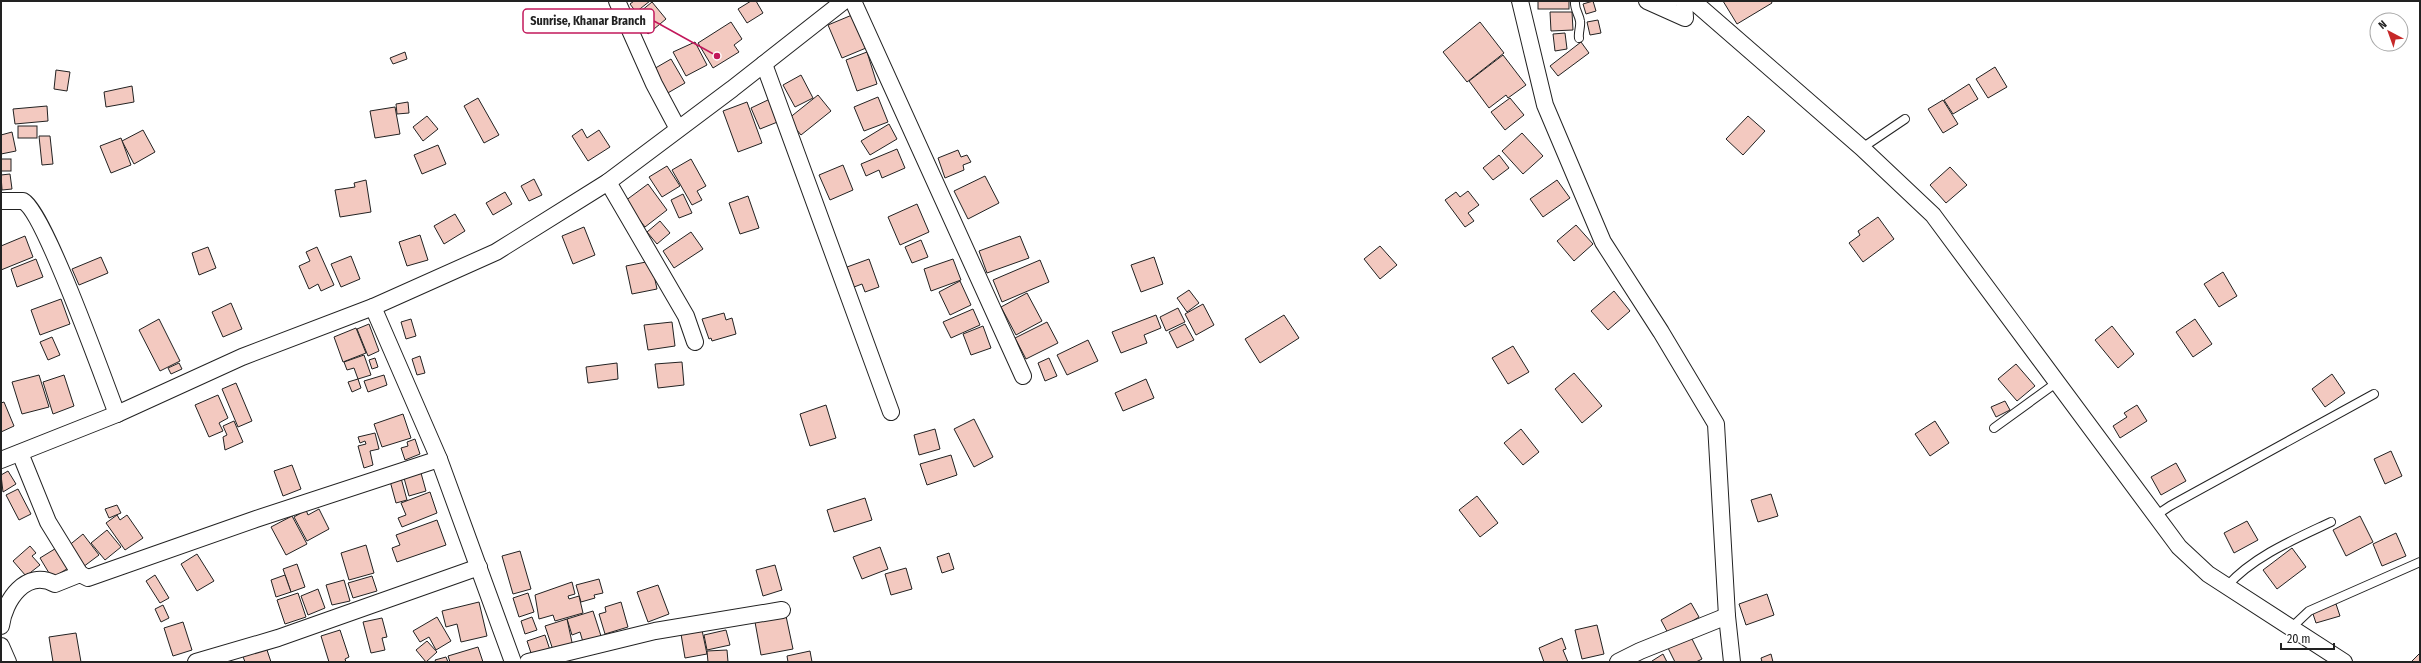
<svg xmlns="http://www.w3.org/2000/svg" width="2421" height="663" font-family="'Fira Sans Condensed',sans-serif">
<style>
.building{fill:#f3c9c0;stroke:#222}
.lines{fill:none;stroke-linecap:round;stroke-linejoin:round}
.service-casing{stroke:#222;stroke-width:10}
.minor-casing{stroke:#222;stroke-width:18}
.service{stroke:#fff;stroke-width:8}
.minor{stroke:#fff;stroke-width:16}
.leader{fill:none;stroke:#c2185b;stroke-width:1.5}
.callout-dot{fill:#c2185b;stroke:#fff;stroke-width:1.5}
.callout{fill:#fff;stroke:#c2185b;stroke-width:1.5}
.callout-label{font-size:12px;text-anchor:middle;font-weight:bold;fill:#222}
</style>
<rect width="100%" height="100%" fill="#fff"/>
<g class="building">
<polygon points="634,1 650,1 636,12 630,4"/>
<polygon points="751,1 756,1 763,13 747,23 738,9"/>
<rect x="1538" y="1" width="31" height="8"/>
<polygon points="1593,1 1596,11 1586,14 1583,4"/>
<polygon points="1723,1 1771,1 1772,3 1737,24"/>
<polygon points="652,2 666,19 648,34 635,16"/>
<polygon points="1550,12 1572,12 1573,30 1551,31"/>
<polygon points="852,15 866,48 842,58 828,25"/>
<polygon points="1598,20 1601,33 1590,35 1587,22"/>
<polygon points="731,22 742,39 734,45 739,52 713,68 698,43"/>
<polygon points="1480,22 1504,53 1467,82 1443,52"/>
<polygon points="1565,33 1567,49 1555,51 1553,34"/>
<polygon points="695,42 707,65 686,76 673,52"/>
<polygon points="1581,42 1589,53 1558,76 1550,66"/>
<polygon points="405,52 407,59 393,64 390,58"/>
<polygon points="867,52 877,84 857,91 846,60"/>
<polygon points="1503,55 1526,85 1508,98 1506,95 1489,108 1469,81"/>
<polygon points="671,59 685,83 666,94 652,70"/>
<polygon points="1995,67 2007,87 1988,98 1976,79"/>
<polygon points="56,70 70,72 67,91 54,89"/>
<polygon points="801,75 813,98 795,107 783,85"/>
<polygon points="1969,84 1978,99 1953,114 1944,100"/>
<polygon points="132,86 134,102 106,107 104,92"/>
<polygon points="818,95 831,111 801,135 788,119"/>
<polygon points="878,97 888,122 864,131 854,107"/>
<polygon points="478,98 499,135 484,143 464,106"/>
<polygon points="1510,98 1524,115 1505,130 1491,112"/>
<polygon points="770,99 780,121 760,129 751,108"/>
<polygon points="1943,100 1958,124 1943,133 1928,109"/>
<polygon points="408,102 409,113 397,114 396,104"/>
<polygon points="747,102 762,143 738,152 723,111"/>
<polygon points="47,106 48,121 15,124 13,109"/>
<polygon points="395,107 400,134 375,138 370,111"/>
<polygon points="427,116 438,129 423,141 413,127"/>
<polygon points="1748,116 1765,131 1743,155 1726,139"/>
<polygon points="889,124 897,139 870,155 861,141"/>
<rect x="18" y="126" width="19" height="12"/>
<polygon points="582,129 587,138 599,130 610,147 588,161 572,136"/>
<polygon points="143,130 155,152 134,164 122,141"/>
<polygon points="12,132 16,151 1,154 1,135"/>
<polygon points="1522,133 1543,156 1523,174 1502,151"/>
<polygon points="39,136 50,136 53,164 42,165"/>
<polygon points="121,138 131,165 111,173 100,146"/>
<polygon points="438,145 446,164 422,174 414,155"/>
<polygon points="897,149 905,168 882,178 879,170 866,176 861,164"/>
<polygon points="958,150 961,157 967,155 971,162 963,165 964,170 945,178 938,158"/>
<polygon points="1499,155 1509,168 1493,180 1483,168"/>
<rect x="1" y="159" width="10" height="12"/>
<polygon points="691,159 706,186 697,191 702,200 692,205 672,170"/>
<polygon points="843,165 853,190 830,200 819,175"/>
<polygon points="667,166 680,186 662,197 649,177"/>
<polygon points="1950,167 1967,185 1946,203 1930,185"/>
<polygon points="10,174 12,189 2,190 1,175"/>
<polygon points="985,176 999,203 968,219 954,191"/>
<polygon points="534,179 542,195 529,201 521,186"/>
<polygon points="366,180 371,212 340,217 335,190 355,187 354,183"/>
<polygon points="1557,180 1570,198 1543,217 1530,199"/>
<polygon points="648,184 667,210 645,227 625,201"/>
<polygon points="1468,191 1479,205 1468,213 1474,221 1465,227 1445,200 1456,192 1460,197"/>
<polygon points="505,192 512,204 493,215 486,203"/>
<polygon points="683,194 692,213 679,218 671,200"/>
<polygon points="748,196 759,228 740,234 729,203"/>
<polygon points="917,204 929,232 900,245 888,217"/>
<polygon points="455,214 465,231 444,244 434,226"/>
<polygon points="1878,217 1894,239 1863,262 1849,243 1860,235 1858,231"/>
<polygon points="660,221 670,233 657,244 647,232"/>
<polygon points="1576,225 1593,244 1574,261 1557,241"/>
<polygon points="584,227 595,255 573,264 562,236"/>
<polygon points="691,232 703,249 674,268 663,251"/>
<polygon points="420,235 428,260 407,266 399,242"/>
<polygon points="25,236 33,257 1,270 1,246"/>
<polygon points="1020,236 1029,258 987,273 979,251"/>
<polygon points="921,240 928,257 912,263 905,247"/>
<polygon points="1380,246 1397,265 1380,279 1364,259"/>
<polygon points="208,247 216,268 199,275 192,253"/>
<polygon points="317,247 334,285 321,291 318,284 309,289 299,266 310,261 306,252"/>
<polygon points="351,256 360,279 341,287 331,264"/>
<polygon points="101,257 108,273 79,285 72,269"/>
<polygon points="1154,257 1163,284 1141,292 1131,265"/>
<polygon points="36,259 43,277 17,287 11,269"/>
<polygon points="869,259 879,287 865,292 862,284 854,287 847,267"/>
<polygon points="953,259 961,280 931,291 924,269"/>
<polygon points="1040,260 1049,282 1002,302 993,280"/>
<polygon points="651,261 657,289 632,294 626,266"/>
<polygon points="2223,272 2237,296 2219,307 2204,284"/>
<polygon points="960,281 971,305 950,315 939,292"/>
<polygon points="1189,290 1199,303 1187,312 1177,298"/>
<polygon points="1614,291 1630,311 1608,330 1591,311"/>
<polygon points="1027,293 1042,321 1016,335 1001,307"/>
<polygon points="61,299 70,324 40,335 31,310"/>
<polygon points="231,303 242,329 223,337 212,312"/>
<polygon points="1203,304 1214,325 1196,335 1185,314"/>
<polygon points="1178,308 1185,322 1166,331 1160,317"/>
<polygon points="973,309 980,325 951,338 943,322"/>
<polygon points="724,313 726,320 732,318 736,334 712,341 711,338 709,339 702,319"/>
<polygon points="1156,315 1161,328 1144,335 1147,343 1121,353 1112,332"/>
<polygon points="1284,315 1299,338 1260,363 1245,339"/>
<polygon points="159,319 180,361 160,371 139,330"/>
<polygon points="411,319 416,336 406,339 401,322"/>
<polygon points="2195,319 2212,344 2193,357 2176,332"/>
<polygon points="672,322 675,346 648,350 644,325"/>
<polygon points="1047,322 1058,343 1026,359 1015,338"/>
<polygon points="369,324 379,351 368,356 357,329"/>
<polygon points="1185,324 1194,340 1177,348 1169,332"/>
<polygon points="983,326 991,348 971,355 963,334"/>
<polygon points="2112,326 2134,354 2118,368 2095,340"/>
<polygon points="356,328 366,353 343,362 334,337"/>
<polygon points="52,337 60,355 48,360 40,342"/>
<polygon points="1088,340 1098,361 1067,375 1057,355"/>
<polygon points="1513,346 1529,372 1508,384 1492,358"/>
<polygon points="364,355 371,375 358,379 354,368 347,370 344,362"/>
<polygon points="420,356 425,373 417,375 412,359"/>
<polygon points="375,358 378,367 372,369 369,360"/>
<polygon points="1049,358 1057,376 1045,381 1038,363"/>
<polygon points="682,362 684,385 658,388 655,364"/>
<polygon points="179,363 182,369 171,374 168,368"/>
<polygon points="617,363 618,379 588,383 586,367"/>
<polygon points="2016,364 2035,386 2017,401 1998,379"/>
<polygon points="1574,373 1602,406 1582,423 1555,389"/>
<polygon points="2332,374 2345,393 2325,407 2312,389"/>
<polygon points="39,375 49,407 22,414 12,382"/>
<polygon points="64,375 74,406 53,414 43,382"/>
<polygon points="384,375 387,385 368,392 364,381"/>
<polygon points="358,379 361,388 352,392 348,382"/>
<polygon points="1146,379 1154,398 1123,411 1115,393"/>
<polygon points="236,383 252,421 238,427 222,389"/>
<polygon points="218,395 228,418 219,423 223,431 209,437 195,405"/>
<polygon points="2005,401 2010,410 1996,417 1991,407"/>
<polygon points="4,402 14,426 1,432 1,403"/>
<polygon points="826,405 836,438 810,446 800,414"/>
<polygon points="2137,405 2147,421 2120,438 2113,426 2127,417 2124,413"/>
<polygon points="403,414 411,438 382,447 374,424"/>
<polygon points="974,419 993,457 974,467 954,429"/>
<polygon points="234,421 243,442 225,450 223,437 227,435 223,426"/>
<polygon points="1935,421 1949,443 1930,456 1915,434"/>
<polygon points="935,429 940,449 919,455 914,435"/>
<polygon points="1521,429 1539,452 1523,465 1504,443"/>
<polygon points="375,433 379,449 370,451 373,465 364,468 358,446 366,444 365,441 360,443 358,437"/>
<polygon points="415,439 420,454 405,460 401,448 408,446 407,442"/>
<polygon points="2391,451 2402,476 2385,484 2374,459"/>
<polygon points="951,455 957,475 927,485 920,464"/>
<polygon points="2176,463 2186,481 2161,495 2151,477"/>
<polygon points="292,465 301,489 283,496 274,471"/>
<polygon points="8,471 16,484 3,492 1,475"/>
<polygon points="421,473 426,491 409,496 404,478"/>
<polygon points="401,478 407,500 396,503 390,481"/>
<polygon points="18,489 31,514 19,520 6,495"/>
<polygon points="430,492 437,513 402,527 398,518 406,515 401,503"/>
<polygon points="1771,494 1778,516 1758,522 1751,500"/>
<polygon points="1477,496 1498,523 1480,537 1459,510"/>
<polygon points="865,498 872,520 834,532 827,510"/>
<polygon points="117,505 121,513 109,518 105,509"/>
<polygon points="319,509 329,529 307,541 294,517 306,510 308,515"/>
<polygon points="117,515 120,520 127,515 143,538 125,550 106,523"/>
<polygon points="292,516 307,544 286,555 271,527"/>
<polygon points="2360,516 2373,542 2346,556 2333,530"/>
<polygon points="437,520 446,545 397,562 392,548 400,545 396,535"/>
<polygon points="2247,521 2258,540 2234,553 2224,533"/>
<polygon points="107,530 121,547 105,560 91,543"/>
<polygon points="2396,533 2406,556 2382,566 2373,544"/>
<polygon points="83,534 99,555 83,567 67,547"/>
<polygon points="366,545 374,573 349,580 341,553"/>
<polygon points="30,546 36,553 32,556 40,565 26,576 13,561"/>
<polygon points="58,547 70,567 52,578 40,558"/>
<polygon points="880,547 888,569 862,579 853,557"/>
<polygon points="2292,548 2306,567 2277,589 2263,570"/>
<polygon points="520,551 531,589 513,594 502,556"/>
<polygon points="949,553 954,569 942,573 937,557"/>
<polygon points="197,554 214,581 197,591 181,564"/>
<polygon points="297,564 305,587 291,592 283,569"/>
<polygon points="775,565 782,590 763,596 756,570"/>
<polygon points="906,568 912,589 891,595 885,574"/>
<polygon points="155,575 169,598 160,603 146,581"/>
<polygon points="285,575 291,592 276,597 271,580"/>
<polygon points="372,576 377,591 353,598 348,583"/>
<polygon points="599,579 603,593 594,595 595,598 581,602 576,585"/>
<polygon points="344,580 350,601 332,605 326,585"/>
<polygon points="572,582 575,594 568,596 569,599 579,596 583,613 555,621 553,615 539,619 535,595"/>
<polygon points="658,585 669,614 648,622 637,592"/>
<polygon points="318,589 325,608 308,615 301,596"/>
<polygon points="298,593 306,617 285,624 277,600"/>
<polygon points="528,593 534,612 519,617 513,598"/>
<polygon points="1767,594 1774,615 1746,625 1739,604"/>
<polygon points="479,602 487,636 461,642 457,624 446,627 442,611"/>
<polygon points="621,602 628,627 605,634 599,614 606,612 605,607"/>
<polygon points="1691,603 1699,617 1669,635 1661,620"/>
<polygon points="2336,604 2340,616 2316,623 2312,611"/>
<polygon points="163,605 169,618 161,622 155,609"/>
<polygon points="593,611 601,636 583,642 580,632 572,635 567,619"/>
<polygon points="786,616 793,649 761,655 755,622"/>
<polygon points="437,617 451,641 436,650 429,637 420,642 413,631"/>
<polygon points="532,617 537,630 525,634 521,621"/>
<polygon points="382,618 387,637 382,638 385,650 371,653 363,622"/>
<polygon points="567,619 573,647 554,653 545,626"/>
<polygon points="183,622 192,650 173,656 164,628"/>
<polygon points="1597,625 1604,654 1582,659 1575,630"/>
<polygon points="340,630 349,657 345,659 346,662 329,662 321,636"/>
<polygon points="702,630 707,654 685,658 681,634"/>
<polygon points="726,630 730,645 707,650 704,635"/>
<polygon points="76,633 81,662 53,662 49,637"/>
<polygon points="545,635 550,650 532,656 527,641"/>
<polygon points="1691,637 1702,659 1696,662 1675,662 1668,648"/>
<polygon points="1562,638 1566,649 1563,650 1568,662 1544,662 1539,648"/>
<polygon points="427,641 437,652 426,662 416,650"/>
<polygon points="266,647 271,662 245,662 242,654"/>
<polygon points="478,647 483,662 450,662 448,656"/>
<polygon points="727,650 728,662 708,662 707,651"/>
<polygon points="810,651 812,662 788,662 787,656"/>
<polygon points="2420,653 2420,662 2411,662"/>
<polygon points="1663,654 1667,662 1652,662 1652,661"/>
<polygon points="1771,654 1773,662 1762,662 1761,658"/>
<polygon points="446,657 448,662 436,662 435,660"/>
</g>
<g class="lines">
<g class="service-casing">
<g id="service">
<path d="M1575,1C1574,9 1579,14 1580,21C1581,27 1578,32 1579,38"/>
<polyline points="1666,9 1675,1"/>
<polyline points="1862,148 1905,119"/>
<polyline points="1994,428 2056,383"/>
<polyline points="2155,516 2170,506 2374,394"/>
<path d="M2227,586C2254,556 2295,539 2331,522"/>
<polyline points="2291,628 2309,611 2420,562"/>
</g>
</g>
<g class="minor-casing">
<g id="minor">
<polyline points="617,1 654,84 678,129"/>
<polyline points="853,1 1023,376"/>
<polyline points="1520,1 1545,105 1603,242 1661,332 1716,424 1727,616 1732,662"/>
<polyline points="1647,1 1685,18 1684,1"/>
<polyline points="1693,1 1862,148 1933,215 2179,547 2208,574 2344,662"/>
<polyline points="764,64 891,412"/>
<polyline points="608,182 686,316 695,342"/>
<path d="M1,201H23C44,211 105,383 117,414"/>
<polyline points="373,307 439,459 513,662"/>
<polyline points="20,453 48,522 80,574"/>
<polyline points="1,460 117,414 242,357 373,307 496,252 608,182 732,89 844,1"/>
<path d="M1,626C4,601 26,568 55,584L80,574L88,578L256,519L439,459"/>
<polyline points="1,646 8,662"/>
<polyline points="196,662 278,638 479,567"/>
<polyline points="528,662 655,631 782,610"/>
<polyline points="1618,662 1640,651 1727,616"/>
</g>
</g>
<use href="#service" class="service"/>
<use href="#minor" class="minor"/>
</g>
<path class="leader" d="M717 56L654 21"/>
<circle class="callout-dot" cx="717" cy="56" r="4"/>
<rect class="callout" x="523" y="9" width="131" height="24" rx="4"/>
<g class="callout-label">
<text x="588" y="25">Sunrise, Khanar Branch</text>
</g>
<rect width="2421" height="663" fill="none" stroke="#222222" stroke-width="4"/>
<g transform="translate(2389 32) rotate(319)"><circle r="19" fill="#ffffff" stroke="#a7a7a7"/>
<path d="M0-3L7 15L0 10L-7 15Z" fill="#c62828"/>
<text y="-6" font-size="11" font-weight="bold" text-anchor="middle" fill="#222222">N</text>
</g>
<path d="M2281 643v6h53v-6" fill="none" stroke="#222222" stroke-width="2"/>
<text x="2287" y="643" font-size="12" fill="#222222" stroke="#ffffff" stroke-width="3" paint-order="stroke">20 m</text>
</svg>
